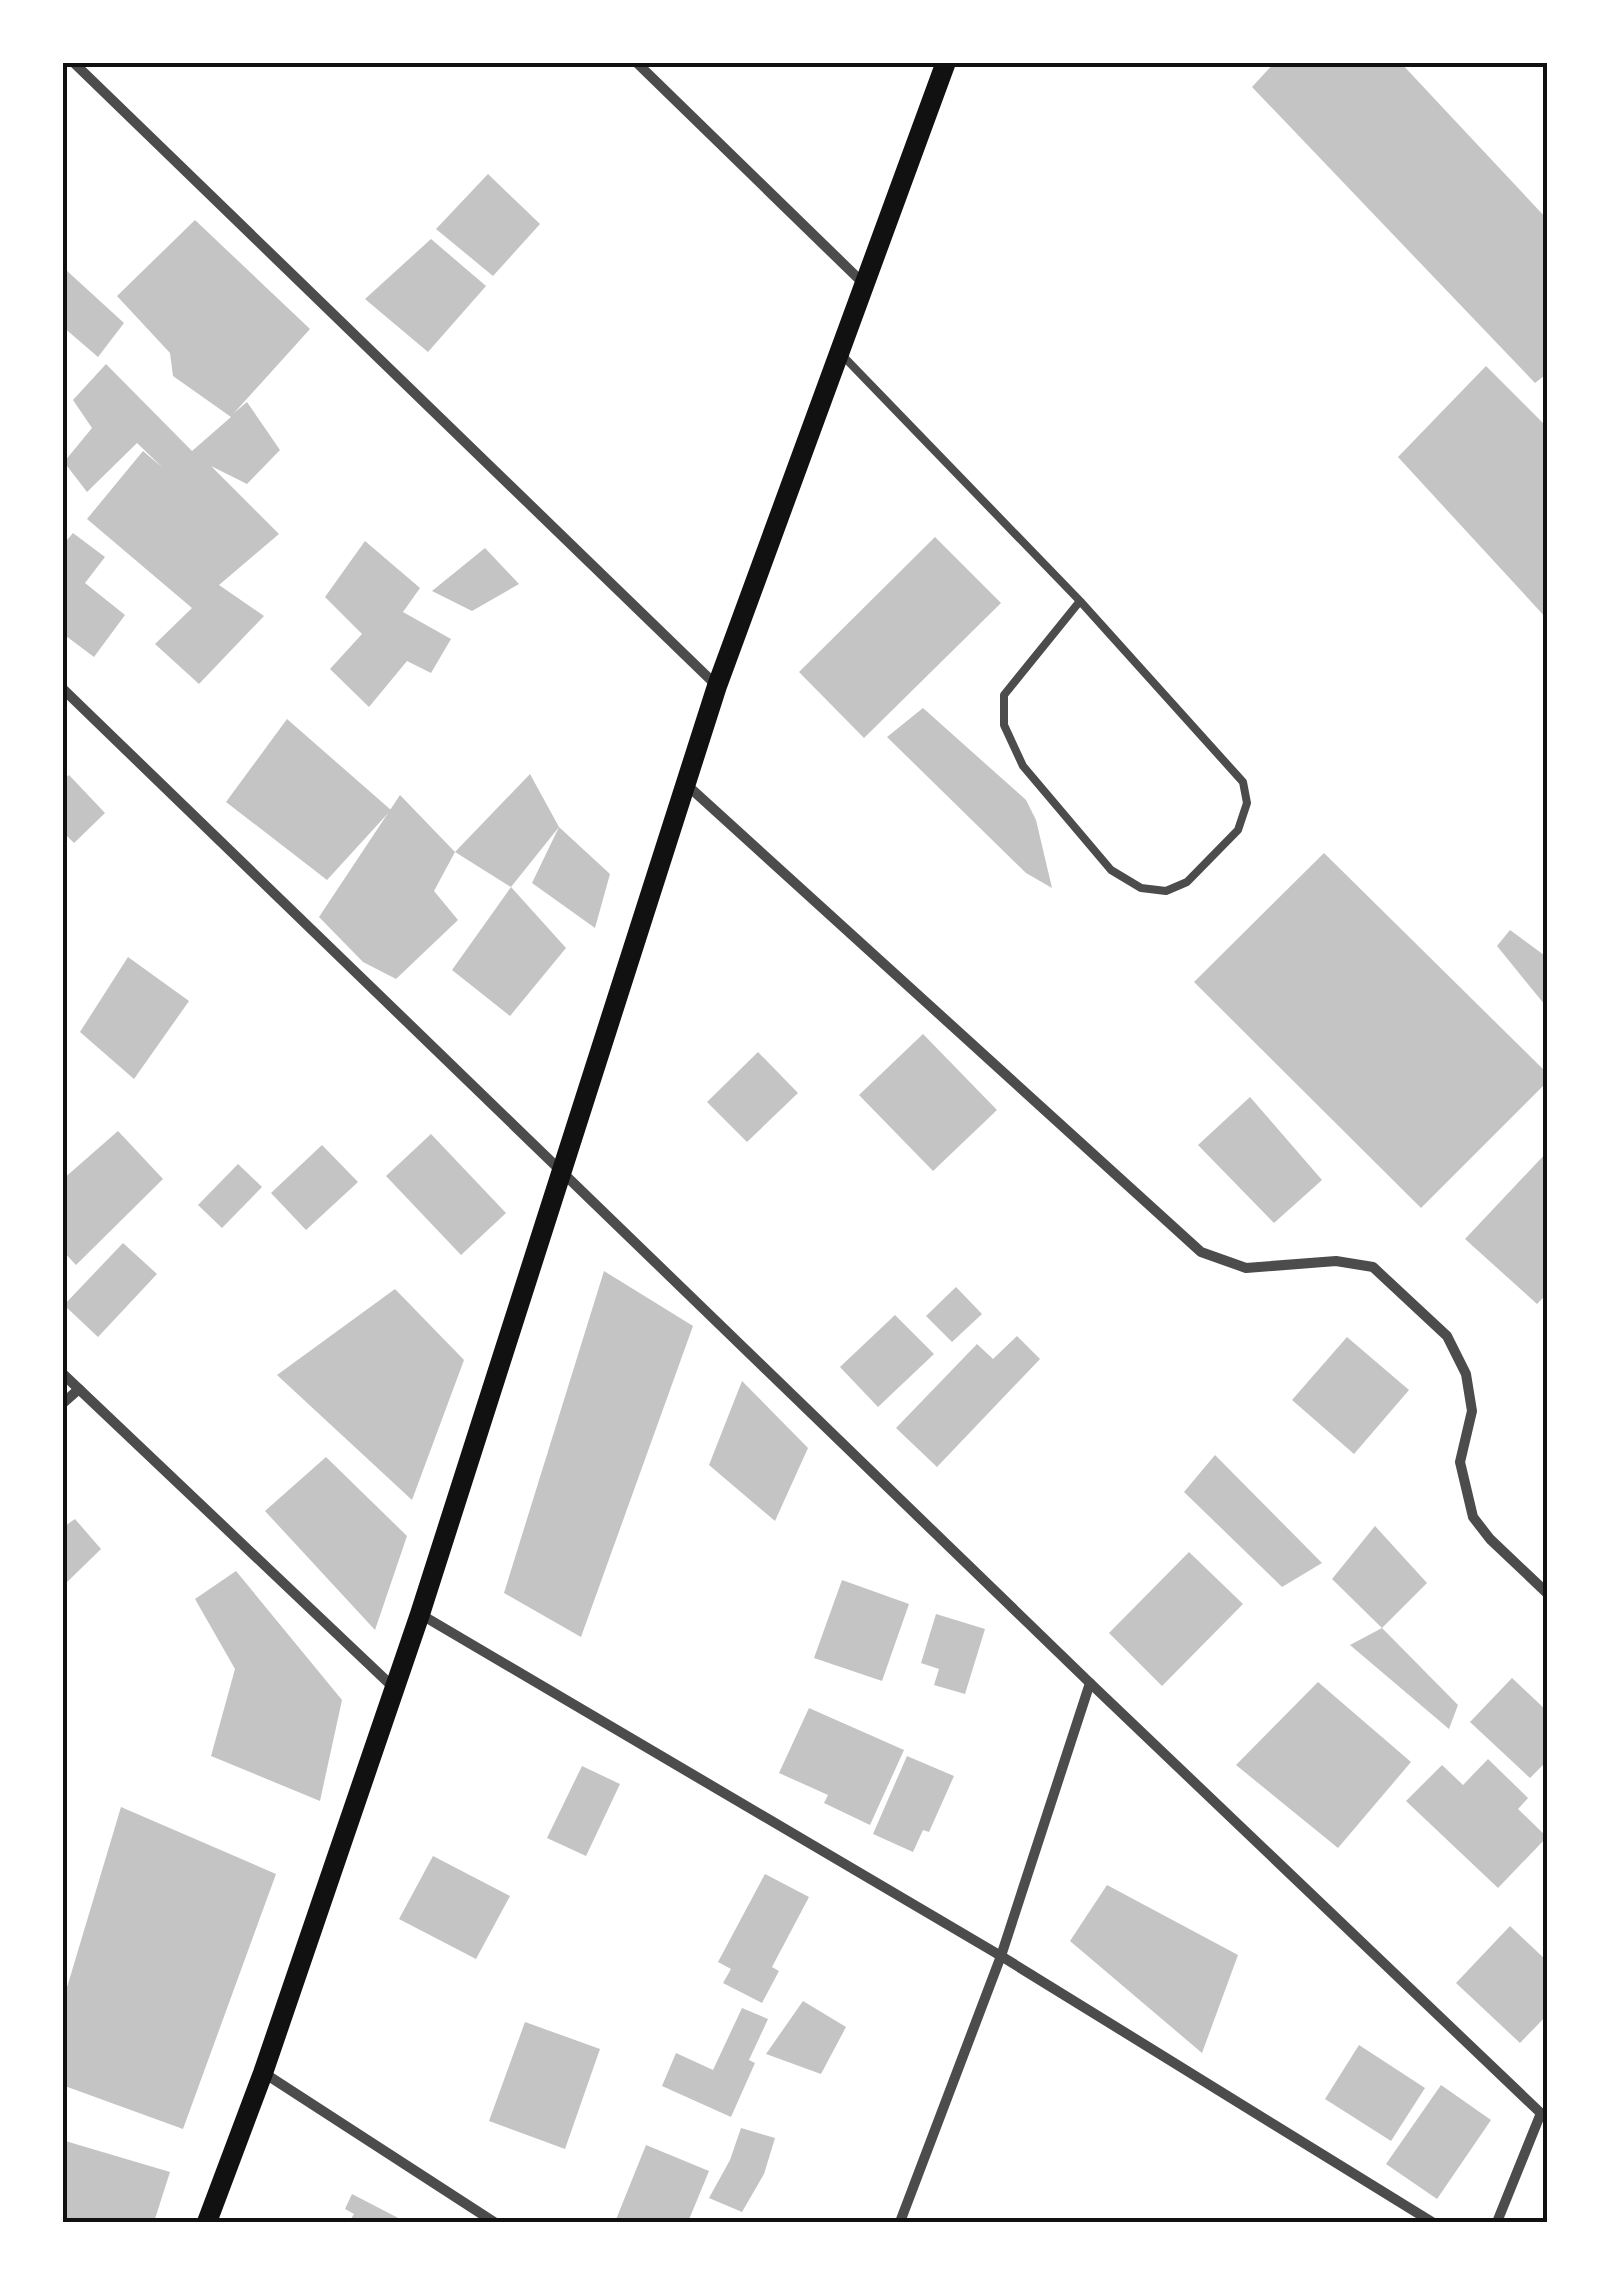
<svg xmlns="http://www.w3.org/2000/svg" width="1610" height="2285" font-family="Mulish,sans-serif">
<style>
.building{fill:#c4c4c4}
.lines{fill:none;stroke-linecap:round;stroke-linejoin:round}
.service{stroke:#4c4c4c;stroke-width:8}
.minor{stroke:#4c4c4c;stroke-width:10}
.secondary{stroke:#111;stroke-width:20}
.neatline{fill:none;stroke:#111;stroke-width:4}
</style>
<rect width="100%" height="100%" fill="#fff"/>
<g class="building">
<polygon points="1275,62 1400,62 1548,220 1548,373 1535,383 1252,87"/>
<polygon points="488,174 540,224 493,276 436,229"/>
<polygon points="195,220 310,329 234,413 247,402 280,450 247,484 211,466 279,534 219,585 264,616 199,684 155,644 192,608 87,519 143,451 163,468 137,443 87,492 64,462 92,428 73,400 106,364 192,451 231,417 173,376 170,353 117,296"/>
<polygon points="431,239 486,286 428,352 365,299"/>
<polygon points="66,270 124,323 98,357 62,326 62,274"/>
<polygon points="1486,366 1548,428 1548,620 1398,457"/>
<polygon points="73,533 105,557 85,583 125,615 94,657 62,633 62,546"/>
<polygon points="935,537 1001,603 864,738 799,672"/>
<polygon points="365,541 420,588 403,612 451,639 431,673 407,661 369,707 330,669 362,634 325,597"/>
<polygon points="485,548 519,584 472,611 432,591"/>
<polygon points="923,708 1026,800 1036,820 1052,888 1026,873 887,737"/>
<polygon points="287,719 391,810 327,880 226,802"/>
<polygon points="530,774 559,827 610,874 595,928 532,883 559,827 511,887 566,948 510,1016 452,970 511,887 455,852 434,891 458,920 396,979 363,962 319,917 400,795 455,852"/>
<polygon points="69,775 105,813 74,843 62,831 62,781"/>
<polygon points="1324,853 1548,1074 1548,1081 1421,1208 1194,982"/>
<polygon points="1510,930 1548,958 1548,1002 1545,1005 1497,946"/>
<polygon points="128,957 189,1001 134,1079 80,1032"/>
<polygon points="923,1034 997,1110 933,1171 859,1095"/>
<polygon points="758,1052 798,1093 747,1142 707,1102"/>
<polygon points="1250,1097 1322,1180 1274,1223 1198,1145"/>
<polygon points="118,1131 163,1179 76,1265 62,1250 62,1180"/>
<polygon points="431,1134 506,1213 461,1255 386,1176"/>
<polygon points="322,1145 358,1182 306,1230 271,1193"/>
<polygon points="1548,1151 1548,1293 1537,1304 1465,1239"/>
<polygon points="238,1164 262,1187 222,1228 198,1205"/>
<polygon points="123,1243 157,1274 98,1337 64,1305"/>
<polygon points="604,1271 693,1326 581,1637 504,1593"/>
<polygon points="956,1287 982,1314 952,1342 926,1316"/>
<polygon points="395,1289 464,1360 412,1500 277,1375"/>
<polygon points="895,1315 934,1354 878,1407 840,1367"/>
<polygon points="1017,1336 1040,1359 937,1467 896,1428 977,1344 993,1359"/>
<polygon points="1347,1337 1409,1390 1354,1454 1292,1400"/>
<polygon points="742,1381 808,1448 775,1521 709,1465"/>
<polygon points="1215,1455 1322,1563 1282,1587 1184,1492"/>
<polygon points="326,1457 407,1536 375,1630 265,1511"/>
<polygon points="75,1519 101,1549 62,1587 62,1528"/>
<polygon points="1375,1526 1427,1583 1382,1628 1332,1579"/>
<polygon points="1189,1552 1243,1604 1162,1686 1109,1633"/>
<polygon points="236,1571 342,1700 320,1801 211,1756 235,1669 195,1599"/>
<polygon points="842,1580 909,1604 882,1681 814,1658"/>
<polygon points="936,1614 985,1629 965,1694 934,1685 939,1669 921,1663"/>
<polygon points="1382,1628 1458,1705 1449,1729 1350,1645"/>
<polygon points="1512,1678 1548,1712 1548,1760 1530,1778 1470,1722"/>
<polygon points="1318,1682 1411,1762 1338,1848 1236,1765"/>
<polygon points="809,1708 904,1750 870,1825 824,1803 828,1795 779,1773"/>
<polygon points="907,1756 954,1776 929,1832 923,1830 913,1852 873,1834"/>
<polygon points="1488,1759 1528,1798 1518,1809 1547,1837 1498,1888 1406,1801 1442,1765 1463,1785"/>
<polygon points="582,1766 620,1784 586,1856 547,1838"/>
<polygon points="121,1807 276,1874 183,2129 62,2085 62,2004"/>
<polygon points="433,1856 510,1896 476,1959 399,1919"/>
<polygon points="765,1874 809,1897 772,1967 779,1971 762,2003 723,1983 731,1969 718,1962"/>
<polygon points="1107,1885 1238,1955 1202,2053 1070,1941"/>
<polygon points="1510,1926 1548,1962 1548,2014 1520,2043 1456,1983"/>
<polygon points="803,2001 846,2027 821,2074 766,2054"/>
<polygon points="742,2008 768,2019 749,2060 755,2063 731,2117 662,2086 676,2053 713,2070"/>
<polygon points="525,2022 600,2049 565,2149 489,2121"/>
<polygon points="1359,2045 1425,2088 1391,2141 1325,2099"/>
<polygon points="1441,2085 1491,2120 1437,2199 1386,2164"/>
<polygon points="741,2128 775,2138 764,2174 742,2212 709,2198 730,2160"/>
<polygon points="62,2140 170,2172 154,2222 62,2222"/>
<polygon points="646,2145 709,2171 688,2222 615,2222"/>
<polygon points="352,2194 406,2222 349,2222 354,2214 345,2209"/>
</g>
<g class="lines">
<polyline class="service" points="843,356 1080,601 1243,782 1247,803 1238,830 1187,882 1166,891 1141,888 1111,870 1023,766 1004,725 1004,695 1080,601"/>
<g class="minor">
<polyline points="73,62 717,686"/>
<polyline points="636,62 864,284"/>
<polyline points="62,688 1090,1683 1548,2120"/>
<polyline points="687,785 1201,1252 1246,1268 1336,1261 1373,1267 1447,1336 1466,1374 1472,1411 1460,1462 1473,1517 1490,1539 1548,1594"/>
<polyline points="62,1373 393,1687"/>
<polyline points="62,1404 79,1389"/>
<polyline points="420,1614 1001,1956 1432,2222"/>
<polyline points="264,2073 494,2222"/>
<polyline points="900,2222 1001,1956 1090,1683"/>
<polyline points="1497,2222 1541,2113"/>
</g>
<polyline class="secondary" points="207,2222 263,2073 420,1614 717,686 946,62"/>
</g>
<rect width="1610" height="2285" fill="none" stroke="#ffffff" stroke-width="130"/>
<rect x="65" y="65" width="1480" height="2155" class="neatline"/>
</svg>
